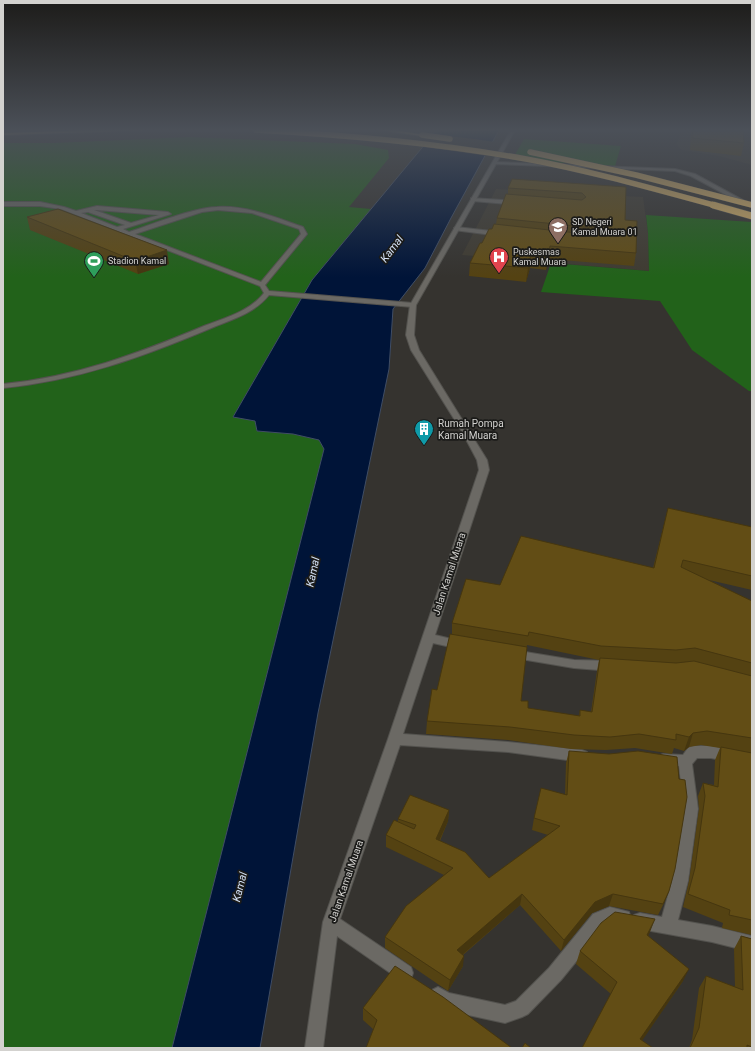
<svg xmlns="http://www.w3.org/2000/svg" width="755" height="1051" font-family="Roboto,sans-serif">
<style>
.built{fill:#3f3b31}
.green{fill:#22621a}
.water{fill:#001438;stroke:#3f4d65}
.pier{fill:#35332f}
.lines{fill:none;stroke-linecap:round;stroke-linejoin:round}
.service-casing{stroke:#53524e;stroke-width:2}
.minor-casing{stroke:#53524e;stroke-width:2}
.motorway-casing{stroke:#53524e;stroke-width:2}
.service{fill:#6b6964;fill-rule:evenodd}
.minor{fill:#6b6964;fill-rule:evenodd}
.motorway{fill:#d2ad64;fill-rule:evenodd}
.motorway-bridge-far1-casing{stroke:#53524e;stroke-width:6;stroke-linecap:butt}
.motorway-bridge-casing{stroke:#53524e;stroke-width:8;stroke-linecap:butt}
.motorway-bridge-far1{stroke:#d2ad64;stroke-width:5.5}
.motorway-bridge{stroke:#d2ad64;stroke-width:7}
.wall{fill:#544212;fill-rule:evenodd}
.shaded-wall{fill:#45360f}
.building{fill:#624d15;stroke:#45360f}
.labels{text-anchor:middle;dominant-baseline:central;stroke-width:3.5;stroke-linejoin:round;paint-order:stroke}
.far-poi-label{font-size:9px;fill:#d3d2cf;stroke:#1b1b19;text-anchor:start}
.poi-label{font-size:10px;fill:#d3d2cf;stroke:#1b1b19;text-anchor:start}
.street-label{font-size:10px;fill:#d3d2cf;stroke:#1b1b19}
.water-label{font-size:11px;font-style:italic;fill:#d5e2f6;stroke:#1b1b19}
</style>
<rect width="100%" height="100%" fill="#35332f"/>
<g class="built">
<polygon points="682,130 752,130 752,165 719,156 682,150 676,145"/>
<polygon points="496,189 643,197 648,233 649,271 462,255"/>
</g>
<g class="green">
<polygon points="189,137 355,144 388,150 389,158 349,207 371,209 312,280 233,417 256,421 257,431 293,434 319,440 324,449 172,1048 3,1048 3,143 54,143"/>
<polygon points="524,139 621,146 615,166 512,160"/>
<polygon points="646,215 752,222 752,391 749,391 692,350 660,301 541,292 551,263 649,271 648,233"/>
</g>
<polygon class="water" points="499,130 451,218 425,268 393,309 389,369 318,713 260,1048 172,1048 324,449 319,440 293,434 257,431 255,421 233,417 312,280 436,131"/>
<polygon class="pier" points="431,134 474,139 495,142 487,156 420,146"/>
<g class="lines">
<g class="service-casing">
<g id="service">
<polygon points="471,198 517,201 520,203 517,205 473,201 471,200"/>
<path d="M3,202H40L64,207L76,211L97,206L168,212L171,214L123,229L129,232C154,224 192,208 217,207C246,205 277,218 303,227L307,234L265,285L269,291L413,303L416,305L413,307L269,295C254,314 230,320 209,329C142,357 76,381 3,388V384C75,377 137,354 204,326C225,318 249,312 264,293L260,286L61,209L40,206H3ZM94,210H97L159,215L131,223ZM218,210L252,213L299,229L301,234L261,282L135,234L202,212ZM88,212L125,225L117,227L81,213Z"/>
<polygon points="456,227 500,232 503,234 500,236 454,230 454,228"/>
</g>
</g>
<g class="minor-casing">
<g id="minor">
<polygon points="511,130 515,130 497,162 675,169 695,174 750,204 745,205 691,176 675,171 496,164 416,305 414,335 419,350 487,460 489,470 435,635 464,642 466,645 464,648 460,649 433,643 403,734 508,742 582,750 587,752 589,756 587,760 582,762 508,752 400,745 340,919 411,967 413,973 411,979 405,981 399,979 337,936 323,1048 305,1048 323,922 388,739 479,470 477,460 461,430 411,350 406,335 410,305"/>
<polygon points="513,650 574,660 612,661 616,663 618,666 616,669 612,671 574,668 509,657 507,654 509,651"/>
<polygon points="693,746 711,746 752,754 752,766 711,758 697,758 692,764 698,809 688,881 678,920 712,926 752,936 752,952 712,942 640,929 634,927 632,921 634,915 640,913 662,917 672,881 684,809 679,766 663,766 658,764 656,760 658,756 663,754 683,755 688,748"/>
<path d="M610,907L629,912L631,918L629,924C620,927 613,922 605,926L561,980L528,1014L522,1017L505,1023L445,1010L432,1002L429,996L432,990L438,987L449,993L505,1005L516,1001L549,968L593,914Z"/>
</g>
</g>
<g class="motorway-casing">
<g id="motorway">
<polygon points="86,130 155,130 3,135 3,133"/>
<polygon points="378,130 395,130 424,135 422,136"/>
</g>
</g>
<use href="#service" class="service"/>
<use href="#minor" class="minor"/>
<use href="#motorway" class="motorway"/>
<g class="motorway-bridge-far1-casing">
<g id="motorway-bridge-far1">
<path d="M256,130C347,135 437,143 526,159C591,171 654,189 717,206"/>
<polyline points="422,135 450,139"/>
<polyline points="530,152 636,175 752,205"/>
</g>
</g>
<g class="motorway-bridge-casing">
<polyline id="motorway-bridge" points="713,205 752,216"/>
</g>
<use href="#motorway-bridge-far1" class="motorway-bridge-far1"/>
<use href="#motorway-bridge" class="motorway-bridge"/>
</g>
<g class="wall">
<polygon points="691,130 743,130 744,143 741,156 690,150"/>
<polygon points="626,187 625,220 636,253 634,266 549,259 546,270 530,268 526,282 469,276 470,263 482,243 496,224 497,218 508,194 508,188"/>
<polygon points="27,217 169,264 138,274 30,230"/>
<path d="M668,508L752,527V590L709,580L752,601V935L722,928L723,923L683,907L689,881L699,809L698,796L703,783L714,785L715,760L720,748L701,745L689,747L684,751L674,748L672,754L635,748L606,750L571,749L508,740L426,734L427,721L437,690L452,634V623L500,585L653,568ZM527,645L599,660L597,671L591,712L580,710L579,716L528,708L521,701Z"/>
<polygon points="569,751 669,891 664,903 658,915 609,906 592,913 561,951 520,905 463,955 463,966 448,991 385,948 385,937 444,875 386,847 386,835 398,822 398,819 449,810 448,821 440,841 489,878 548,835 532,830 534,818 565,795 566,763"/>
<polygon points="650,932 648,935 683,981 642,1040 582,1048 611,994 576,964 580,951"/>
<polygon points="741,936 752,939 752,1048 689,1048 692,1040 699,988 706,976 735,987 734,949"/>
<polygon points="363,1008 512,1048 373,1029 363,1020"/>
</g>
<g class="shaded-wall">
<polygon points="550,246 549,259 546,270 548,256"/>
<polygon points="167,250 169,264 138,274 135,261"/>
<polygon points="531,255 530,268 526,282 528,268"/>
<polygon points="693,733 689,747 684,751 689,737"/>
<polygon points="449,810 448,821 435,850 436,839"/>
<polygon points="522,894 520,905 455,961 457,950"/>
<polygon points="613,894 609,906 592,913 561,951 564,940 595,902"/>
<polygon points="655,919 650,932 642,948 647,935"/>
<polygon points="464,956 463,966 448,991 450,980"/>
<polygon points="689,969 683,981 637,1048 640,1039"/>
</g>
<g class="building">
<polygon points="693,130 743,130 744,143 692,138"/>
<polygon points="512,179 626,187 625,220 637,221 636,253 550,246 548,256 531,255 528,268 470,263 480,243 482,243 489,229 492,229 494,224 605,236 610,233 605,229 497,218 506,194 582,200 586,197 582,193 508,188"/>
<polygon points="58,209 167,250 135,261 27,217"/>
<polygon points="668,508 752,527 752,576 683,560 681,567 752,601 752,663 695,648 676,650 601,646 529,632 528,636 452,623 466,579 500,585 521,536 654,568"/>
<polygon points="450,634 527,647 521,701 528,701 528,708 580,716 580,710 592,712 600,658 676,663 694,661 752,676 752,738 707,731 693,733 689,737 676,734 676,740 639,734 610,737 574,735 510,727 427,721 432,689 437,690"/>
<polygon points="721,747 752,753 752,920 729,915 730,910 688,894 695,868 705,796 703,783 718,787"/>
<polygon points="569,751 609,754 638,751 677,757 679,779 685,780 687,797 675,869 669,891 663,904 613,894 595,902 564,940 522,894 457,950 464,956 450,980 385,937 406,906 453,868 386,835 394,820 414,829 416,825 398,819 410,795 449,810 436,839 465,852 489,878 560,826 534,818 541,788 567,795"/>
<polygon points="615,912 655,919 647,935 689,969 640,1039 653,1048 582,1048 617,982 580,951 601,923"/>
<polygon points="741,936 752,939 752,1047 747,1045 747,1048 690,1048 699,1028 706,976 743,990"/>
<polygon points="395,966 443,997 512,1048 366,1048 377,1020 363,1008"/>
<polygon points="525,1043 531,1048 522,1048"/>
</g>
<linearGradient id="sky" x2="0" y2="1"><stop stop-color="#1d1c1a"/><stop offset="0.47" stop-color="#4b5058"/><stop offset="1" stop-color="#4b5058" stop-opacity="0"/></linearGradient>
<rect width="755" height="277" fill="url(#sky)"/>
<defs>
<g id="school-pin" transform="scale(1)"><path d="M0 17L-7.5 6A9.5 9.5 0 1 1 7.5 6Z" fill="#8d6e63" stroke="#1b1b19"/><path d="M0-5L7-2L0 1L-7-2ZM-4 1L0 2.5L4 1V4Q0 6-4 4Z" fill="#fff"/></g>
<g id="hospital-pin" transform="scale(1)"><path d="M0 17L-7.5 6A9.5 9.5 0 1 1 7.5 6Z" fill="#e0444e" stroke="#1b1b19"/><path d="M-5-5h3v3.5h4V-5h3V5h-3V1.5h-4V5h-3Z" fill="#fff"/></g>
<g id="stadium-pin" transform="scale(1)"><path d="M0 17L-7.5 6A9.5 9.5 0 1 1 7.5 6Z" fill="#2e9e5b" stroke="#1b1b19"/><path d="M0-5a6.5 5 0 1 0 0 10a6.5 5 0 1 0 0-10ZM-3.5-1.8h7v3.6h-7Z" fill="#fff"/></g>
<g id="building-pin" transform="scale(1)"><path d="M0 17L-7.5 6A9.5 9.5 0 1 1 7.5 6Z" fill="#0f9aa8" stroke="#1b1b19"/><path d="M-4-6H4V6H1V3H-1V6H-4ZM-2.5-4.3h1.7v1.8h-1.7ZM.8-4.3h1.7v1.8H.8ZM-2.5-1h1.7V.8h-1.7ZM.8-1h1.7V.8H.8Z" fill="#fff"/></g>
</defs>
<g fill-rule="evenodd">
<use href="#school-pin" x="558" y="227"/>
<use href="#hospital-pin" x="499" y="257"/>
<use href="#stadium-pin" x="94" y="261"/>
<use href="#building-pin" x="424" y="429"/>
</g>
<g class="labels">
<g class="far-poi-label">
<text x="572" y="222">SD Negeri<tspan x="572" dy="10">Kamal Muara 01</tspan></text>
<text x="513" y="252">Puskesmas<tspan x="513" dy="10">Kamal Muara</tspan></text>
<text x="108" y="261">Stadion Kamal</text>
</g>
<g class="poi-label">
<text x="438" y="423">Rumah Pompa<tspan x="438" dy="12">Kamal Muara</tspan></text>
</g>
<g class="street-label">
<text transform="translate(449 574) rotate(-72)">Jalan Kamal Muara</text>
<text transform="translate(346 881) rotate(-71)">Jalan Kamal Muara</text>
</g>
<g class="water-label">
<text transform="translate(392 249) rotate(-53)">Kamal</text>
<text transform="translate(313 572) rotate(-78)">Kamal</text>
<text transform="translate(240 887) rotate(-76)">Kamal</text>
</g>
</g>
<rect width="755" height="1051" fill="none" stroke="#d3d2cf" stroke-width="8"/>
</svg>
